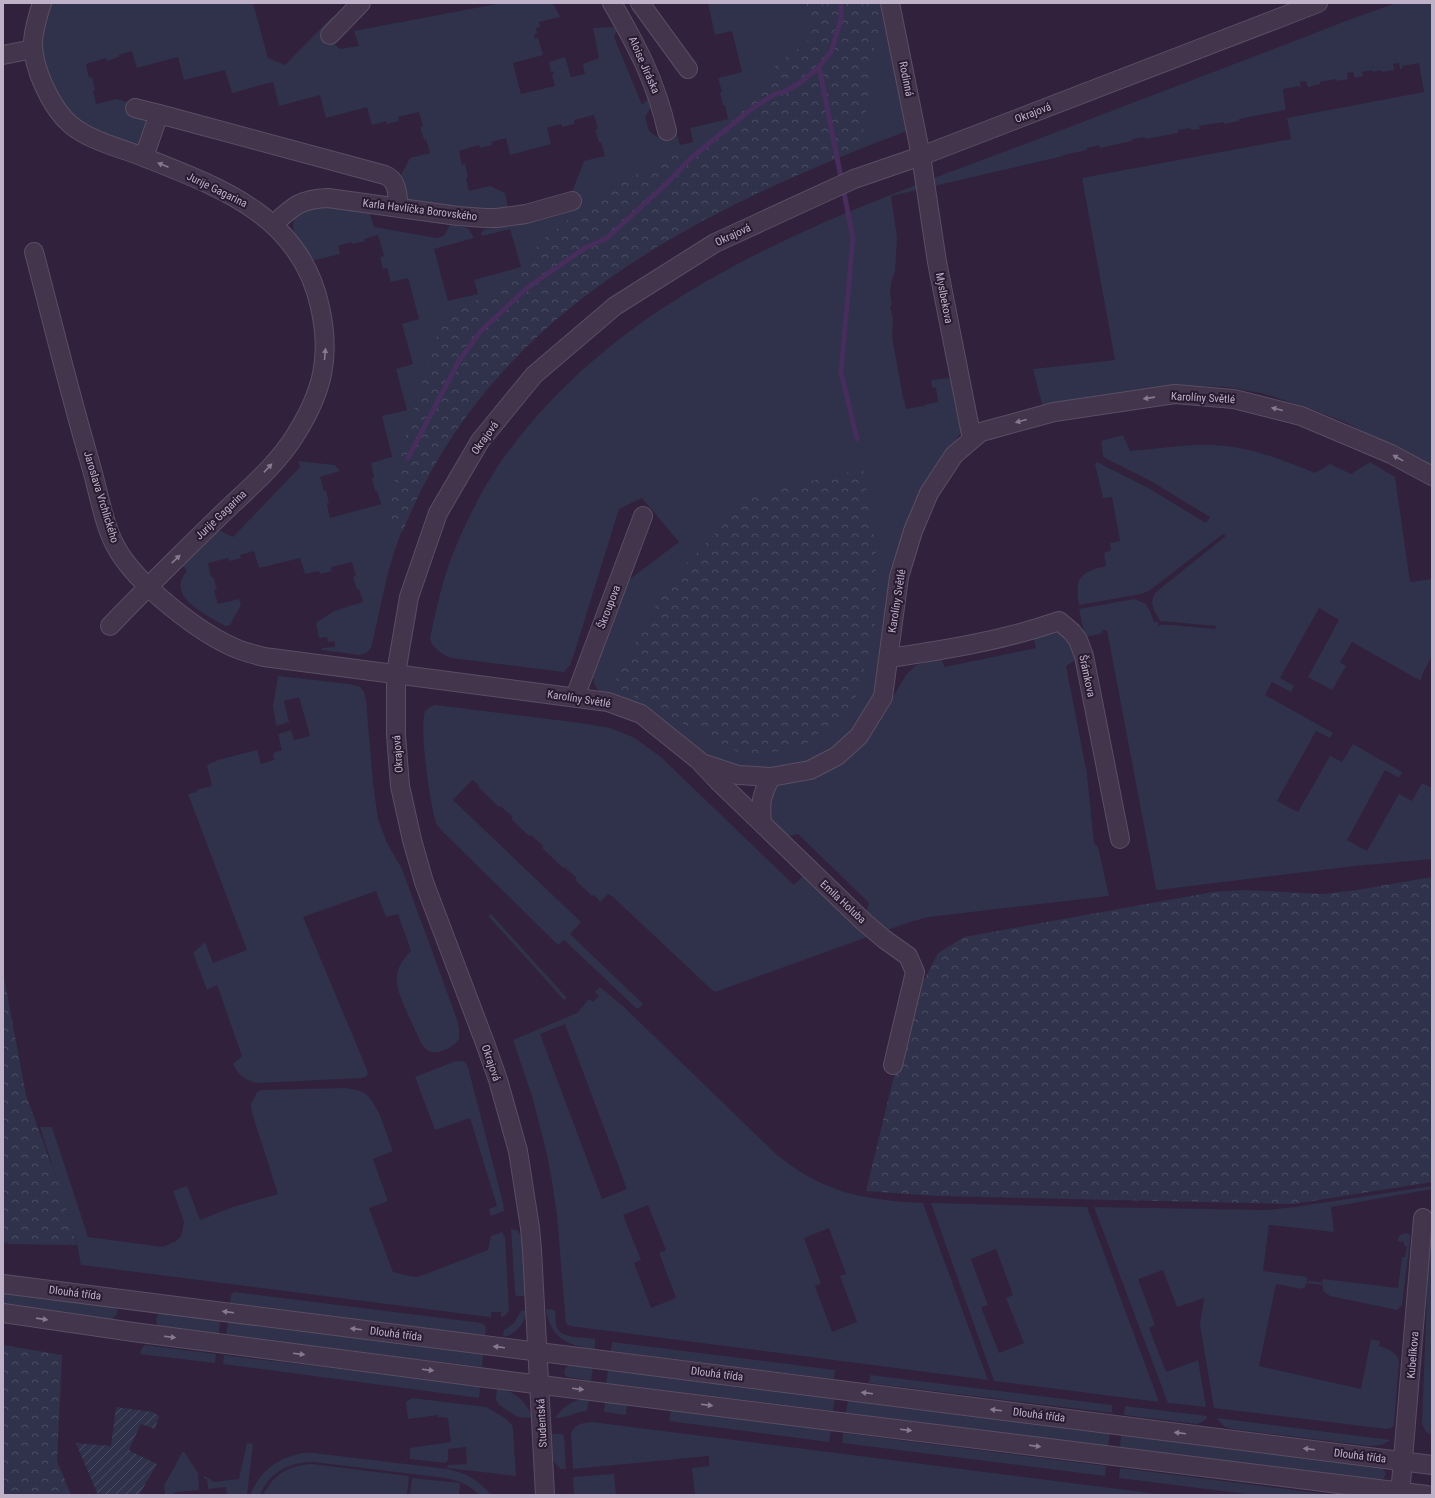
<svg xmlns="http://www.w3.org/2000/svg" width="1435" height="1498" font-family="'Roboto Condensed',sans-serif">
<style>
.green{fill:#2f324a;fill-rule:evenodd}
.forest{fill:url(#forest-crowns)}
.garden{fill:url(#garden-furrows)}
.lines{fill:none;stroke-linecap:round;stroke-linejoin:round}
.stream{stroke:#472d5b;stroke-width:5}
.street-casing{stroke:#5b4e64;stroke-width:20}
.street{stroke:#43354c;stroke-width:18}
.oneway{fill:#877990}
.labels{text-anchor:middle;dominant-baseline:central;stroke-width:4;stroke-linejoin:round;paint-order:stroke}
.street-label{font-size:11px;fill:#bfb1c8;stroke:#281b31}
</style>
<defs>
<pattern id="forest-crowns" width="20" height="18" patternUnits="userSpaceOnUse"><rect width="20" height="18" fill="#2f324a"/><path d="M2 6a3 3 0 1 1 6 0M12 15a3 3 0 1 1 6 0" fill="none" stroke="#4b4d63"/></pattern>
<pattern id="garden-furrows" width="10" height="10" patternUnits="userSpaceOnUse"><rect width="10" height="10" fill="#2f324a"/><path d="M-1 1l2-2M0 10L10 0M9 11l2-2" fill="none" stroke="#4b4d63"/></pattern>
</defs>
<rect width="100%" height="100%" fill="#31213c"/>
<g class="green">
<path d="M51,3H253L268,58L285,65L332,17L335,22L331,41L340,49L359,46L354,31L502,3H553L560,17L539,22L540,27L536,28L537,34L534,35L535,39L538,38L543,55L513,63L521,94L555,86L552,75L554,74L553,71L551,72L549,62L565,57L571,77L585,74L583,64L599,58L593,28L613,27L617,30L614,37L642,105L648,99H650L653,104L645,117C649,130 647,131 658,137L676,131L680,145L693,142L690,128L728,119L725,105L723,106L720,93L722,92L718,78L742,72L732,31L715,35L708,3H884L907,131C695,211 483,316 398,541C386,574 380,610 372,644C370,651 367,654 359,655L322,650V648L335,647V641L328,642L327,637L319,638L316,623L334,611L363,602L359,589H357L353,577L356,576L352,562L331,567L332,571L320,574L319,571L305,574L300,558L259,568L254,551L240,555L241,558L229,561L228,558L208,563L211,577H213L217,589L214,590L218,604L239,599L241,605L230,625L225,626C207,615 164,596 187,571L182,565L218,530L233,537L300,467L298,461L335,465L340,471L320,477L324,491L326,490L329,503L327,504L330,518L381,504L377,491H375L372,478L374,477L371,463L392,457L382,416L407,410L396,369L413,364L402,324L419,319L408,278L391,282L387,268L383,269L380,257L384,256L378,235L364,239L365,241L352,244L351,242L338,246L340,254L311,261C303,248 288,233 295,217L313,203L369,211L374,227L437,238L444,236L450,225L468,228L474,238L434,249L448,301L478,294L474,280L521,267L510,229L482,236L481,233L485,229C517,226 547,221 577,208L570,197L584,161L605,156L601,142H599L595,130L598,129L594,115L574,120V124L562,127L561,124L547,128L551,144L510,155L506,138L491,142L492,145L480,148L479,145L459,151L462,165L465,164L468,177L466,178L469,191L490,186L505,193L508,208L504,213L409,203L401,175L410,158L430,153L426,139L424,140L420,127L423,126L419,112L398,117L399,121L387,124L386,121L372,125L367,107L326,118L320,95L279,106L273,82L232,93L225,70L184,80L178,57L137,68L132,51L119,55V57L107,61L106,58L86,64L89,78L92,77L95,90L93,91L96,104L117,99L132,104L149,121L142,147L95,132L68,112L49,79L40,53L42,28Z"/>
<path d="M1397,3H1432V470L1347,423L1308,408L1261,393L1227,387L1195,386L1128,392L1043,408L1033,369L1115,360L1082,178L1291,139L1287,118L1424,92L1419,63L1402,66V69H1400L1399,63L1393,64L1394,70L1382,72L1381,70L1373,72L1372,70L1362,72L1363,76L1355,78L1353,72L1347,73L1348,79L1337,81L1336,79L1320,82V84L1308,87L1306,81L1300,82L1301,88H1300L1299,86L1283,89L1286,112L1285,110L1239,119V121L1224,124L1223,122L1199,126L1200,129L1191,130L1190,128L1178,130V133L1145,139V137L1132,139V141L1100,148L1099,145L1087,148V150L1063,155V156L891,196L897,237L895,272L892,279L890,292L892,305L890,306L893,319L892,337L903,397L902,399H904L906,409L922,406L924,407V405L938,402L936,388L932,387L931,380L948,378L958,380L962,431L928,484L875,696L860,723L838,746L810,761L787,769H745L716,760L702,752L668,724L643,707L602,694C594,687 592,681 593,671L622,585L679,542L642,498L619,509L574,654L570,665L564,672L451,658C443,655 430,646 430,638C436,610 442,582 452,556C464,526 479,495 496,469C501,460 508,452 514,444C641,278 850,210 1038,139C1116,109 1193,80 1271,50C1313,34 1354,17 1397,3Z"/>
<path d="M1123,435L1130,451C1157,449 1185,444 1213,445C1248,446 1283,460 1315,473L1330,464L1351,474L1370,462L1395,477L1410,582L1432,579V656L1422,675L1421,681L1352,642L1340,662L1346,666L1332,690L1308,677L1339,620L1319,608L1280,678L1294,686L1291,692L1272,682L1265,695L1333,733L1330,738L1316,731L1277,801L1298,812L1330,756L1342,762L1353,744L1402,772L1399,778L1385,770L1347,840L1367,851L1399,794L1412,801L1422,783L1432,788V859L1355,866L1158,890L1156,889L1107,630H1102L1103,633L1085,637L1079,609L1134,599L1146,604L1151,613L1154,622H1158L1159,627L1160,625H1173L1215,629L1216,626L1160,621C1154,610 1148,603 1156,592L1226,536L1223,534L1149,591L1141,594L1079,605C1074,579 1080,572 1106,566L1104,553L1111,550L1110,543L1120,541L1112,497L1103,498L1095,464L1097,462L1150,489L1206,523L1210,517L1149,480L1105,458L1103,456L1101,441Z"/>
<polygon points="1051,632 1063,634 1080,657 1066,666 1087,774 1094,843 1098,847 1109,896 929,917 910,922 882,932 864,919 869,903 798,834 781,838 767,814 767,806 775,788 880,718 906,675 916,665 941,659 945,667 1036,648 1033,637"/>
<path d="M278,676L350,684L360,687L364,692L366,701L373,783L378,819L387,843L402,869L458,1022C458,1026 460,1033 459,1038C457,1046 441,1053 433,1052C427,1052 424,1047 421,1043C416,1031 410,1020 405,1008C395,984 391,971 411,951L398,914L386,917L376,891L303,917L368,1072L367,1076L362,1078L257,1083C245,1080 239,1076 233,1064L242,1056L217,985L207,990L193,953L205,942L213,963L247,950L188,794L197,792L196,790L212,786L207,765L218,760L257,750L261,764L274,760L273,753L282,750L278,734L291,730L294,740L310,736L299,697L284,701L289,722L276,726L273,706Z"/>
<path d="M435,705L581,723L610,728L635,738L661,757L794,885L805,874L870,936L715,992L712,990L613,897L608,894L599,903L600,901L594,895L592,896L575,880L577,878L564,867L563,868L542,848L543,846L531,835L529,836L511,819L513,817L500,806L499,807L478,787L479,786L473,780L471,781L453,800L581,922L570,934L643,1004L639,1008H636L564,940L558,945L443,832C441,830 438,827 437,825C430,807 419,729 425,711L430,707Z"/>
<polygon points="491,914 567,998 564,1000 488,916"/>
<path d="M600,987L623,1006L777,1155C824,1193 864,1200 923,1203L988,1380L570,1326L566,1324L557,1215L552,1181L546,1150L532,1096L513,1040L577,1013L589,999L593,1002L599,996L595,992ZM565,1024L627,1189L602,1199L540,1034ZM648,1205L666,1250L659,1253L676,1298L651,1308L634,1263L641,1260L623,1215ZM829,1228L846,1274L840,1276L857,1322L832,1332L815,1286L821,1283L804,1238Z"/>
<polygon points="463,1061 465,1062 468,1067 503,1203 504,1211 491,1216 489,1209 497,1206 470,1118 435,1130 415,1077 453,1062"/>
<path d="M346,1088C351,1089 359,1090 364,1093C378,1101 387,1136 393,1151L373,1159L388,1201L369,1208L393,1272L409,1276L418,1277L488,1250L491,1236L502,1232L505,1237L509,1310L505,1316L501,1317V1312H491V1317H489L81,1265L77,1244L40,1127H52L88,1237L163,1247L176,1241L181,1236L184,1222L173,1191L187,1186L200,1220L233,1207L278,1194L252,1113L251,1104L257,1092L262,1090Z"/>
<path d="M1432,1186V1189L1331,1207L1334,1232L1269,1225L1263,1271L1307,1277V1282H1308V1281L1321,1282V1284H1322L1323,1279L1398,1288L1402,1257H1405L1407,1246H1404V1242L1397,1241L1400,1235L1406,1233L1410,1235V1241L1402,1305L1397,1310L1330,1296L1323,1291V1285L1306,1283L1305,1287L1302,1289L1276,1284L1259,1366L1361,1389L1371,1339L1380,1341L1379,1346C1388,1349 1396,1351 1399,1361L1394,1425L1391,1428L1386,1429L1214,1408L1200,1325L1204,1298L1177,1307L1163,1270L1138,1279L1155,1325L1149,1328L1166,1372L1198,1360L1206,1407L1168,1403L1094,1207L1267,1210L1295,1207Z"/>
<path d="M931,1203L1087,1207L1159,1402L994,1381ZM996,1249L1013,1295L1006,1298L1024,1343L999,1353L981,1307L988,1305L971,1259Z"/>
<polygon points="511,1229 517,1230 522,1238 526,1296 516,1296 515,1292"/>
<polygon points="1432,1233 1432,1435 1426,1432 1422,1424 1429,1243"/>
<polygon points="3,1291 113,1307 117,1309 117,1314 112,1320 3,1305"/>
<polygon points="234,1292 482,1323 486,1327 485,1336 230,1303 231,1295"/>
<path d="M546,1309L555,1310C556,1315 555,1323 557,1328C562,1339 585,1337 595,1339V1349C569,1346 550,1339 546,1309Z"/>
<path d="M527,1310C525,1323 516,1335 503,1337L504,1330L514,1323L521,1311Z"/>
<polygon points="163,1313 220,1321 219,1334 161,1327 157,1324 156,1319 158,1314"/>
<polygon points="228,1322 483,1354 482,1367 226,1335"/>
<polygon points="612,1342 835,1370 834,1379 611,1351"/>
<polygon points="145,1345 216,1354 215,1363 140,1354 142,1348"/>
<polygon points="224,1355 480,1386 479,1398 223,1364"/>
<polygon points="569,1365 593,1367 591,1381 567,1377 565,1375 564,1370"/>
<polygon points="608,1370 835,1398 833,1411 606,1383"/>
<polygon points="870,1375 1112,1405 1112,1413 869,1383"/>
<path d="M497,1388C513,1390 528,1402 532,1418L518,1417L499,1405L496,1400Z"/>
<polygon points="412,1398 486,1407 505,1418 512,1425 513,1429 516,1476 447,1468 448,1465 467,1464 466,1447 448,1449 448,1460 446,1463 410,1459 410,1448 451,1442 448,1418 438,1417 438,1415 408,1419 406,1402"/>
<path d="M582,1399L589,1400L587,1411C574,1412 568,1418 555,1418C562,1408 570,1402 582,1399Z"/>
<polygon points="848,1400 1110,1433 1108,1446 846,1413"/>
<polygon points="605,1402 627,1405 626,1415 604,1412"/>
<polygon points="1125,1406 1207,1416 1207,1418 1202,1422 1197,1424 1124,1415"/>
<polygon points="671,1410 831,1431 829,1442 669,1421"/>
<polygon points="1216,1418 1225,1419 1391,1440 1382,1445 1370,1446 1232,1429 1225,1427"/>
<path d="M592,1422L1166,1495H695L692,1468L709,1466V1456L573,1469L571,1433C575,1424 582,1423 592,1422Z"/>
<polygon points="843,1433 1106,1466 1105,1476 842,1443"/>
<polygon points="552,1434 562,1434 564,1436 566,1469 560,1469 553,1460"/>
<polygon points="1121,1435 1382,1467 1386,1474 1384,1478 1379,1481 1120,1447"/>
<polygon points="247,1443 253,1444 247,1495 227,1495 226,1487 208,1489 207,1479 204,1479 204,1476 212,1480 213,1482 239,1479"/>
<polygon points="182,1452 184,1452 198,1473 199,1490 177,1492 174,1493 174,1495 165,1495 164,1485 173,1470"/>
<path d="M302,1453H313L448,1469C466,1473 479,1480 491,1495H479C470,1485 459,1481 446,1478L313,1462C289,1462 269,1473 260,1495H250C260,1471 277,1458 302,1453Z"/>
<path d="M312,1464L409,1476L407,1495H263C273,1474 290,1465 312,1464Z"/>
<polygon points="1120,1468 1334,1495 1254,1495 1119,1478"/>
<polygon points="614,1474 616,1495 574,1495 573,1477"/>
<polygon points="412,1478 460,1483 459,1495 410,1495"/>
</g>
<g class="forest">
<path d="M803,3H884L885,7L875,43L861,148C801,173 741,198 685,230C560,300 456,397 403,531L396,528L391,519L390,501L401,452L439,329L443,323L470,304L515,278L528,262L540,242L561,225L591,203L619,184L662,160L685,152L737,116L760,92L773,68L789,55L807,42L813,30Z"/>
<polygon points="863,469 876,549 875,630 854,704 800,749 744,755 678,721 613,685 667,584 752,495"/>
<polygon points="1432,877 1432,1182 1293,1204 938,1196 866,1191 916,985 925,978 938,953 964,937 1213,892 1243,890 1323,894 1357,890"/>
<polygon points="3,972 26,1095 61,1191 77,1245 10,1244 3,1242"/>
<polygon points="3,1345 62,1355 57,1461 71,1495 3,1495"/>
</g>
<polygon class="garden" points="116,1407 153,1412 159,1416 155,1429 141,1424 130,1447 130,1451 157,1464 139,1495 98,1495 76,1443 111,1446"/>
<g class="lines">
<g class="stream">
<polyline points="819,67 853,238 841,372 857,439"/>
<polyline points="408,458 460,359 481,331 527,288 585,248 607,238 664,186 690,159 750,110 775,94 786,91 801,82 819,67 831,52 841,19 841,3"/>
</g>
<g class="street-casing">
<g id="street">
<path d="M42,3C38,15 34,28 33,41C32,67 51,108 71,125C92,142 122,148 146,158C222,188 301,217 320,307C331,356 323,391 296,434C278,464 248,489 223,513C185,550 147,587 110,626"/>
<path d="M612,3C637,46 656,82 667,131"/>
<polyline points="640,3 688,69"/>
<polyline points="890,3 921,156 937,262 972,439"/>
<polyline points="330,35 361,3"/>
<polyline points="3,55 33,49"/>
<polyline points="135,108 159,114"/>
<path d="M144,157L159,114L385,175C398,180 397,195 399,207"/>
<path d="M274,224C293,206 301,199 328,198L458,216L485,218H497L526,214L572,201"/>
<path d="M34,252C53,324 70,395 91,466C98,490 104,526 116,547C136,584 201,635 240,650C248,653 256,655 264,657L608,702L641,714L702,763L738,775L771,777L810,770L837,756L859,736L883,697L899,577L913,531L929,493L954,455L981,432L1054,412L1175,394L1234,399L1301,416L1391,454L1432,476"/>
<path d="M889,658C945,650 1005,640 1059,621L1072,632L1078,640L1084,656L1120,839"/>
<polyline points="575,697 643,516"/>
<polyline points="702,764 718,781 863,921 884,939 908,956 915,972 893,1065"/>
<path d="M762,823C760,803 761,796 771,777"/>
<polyline points="3,1284 1432,1465"/>
<polyline points="3,1313 133,1332 486,1378 1427,1495"/>
<polyline points="545,1495 532,1250 530,1228 518,1151 498,1080 485,1043 424,882 412,840 400,786 396,735 396,673 409,597 438,513 480,441 534,375 615,306 715,243 854,179 921,156 1318,3"/>
<polyline points="1400,1495 1423,1218"/>
</g>
</g>
<use href="#street" class="street"/>
</g>
<defs><path id="oneway-solid" d="M-6-.8H1V-3.2L6.5 0L1 3.2V.8H-6Z"/></defs>
<g class="oneway">
<use href="#oneway-solid" transform="translate(163 165) rotate(-157)"/>
<use href="#oneway-solid" transform="translate(325 354) rotate(-85)"/>
<use href="#oneway-solid" transform="translate(1149 398) rotate(172)"/>
<use href="#oneway-solid" transform="translate(1277 409) rotate(-166)"/>
<use href="#oneway-solid" transform="translate(1021 421) rotate(165)"/>
<use href="#oneway-solid" transform="translate(1398 458) rotate(-151)"/>
<use href="#oneway-solid" transform="translate(268 468) rotate(-47)"/>
<use href="#oneway-solid" transform="translate(176 559) rotate(-44)"/>
<use href="#oneway-solid" transform="translate(228 1312) rotate(-173)"/>
<use href="#oneway-solid" transform="translate(42 1319) rotate(8)"/>
<use href="#oneway-solid" transform="translate(356 1329) rotate(-173)"/>
<use href="#oneway-solid" transform="translate(170 1337) rotate(7)"/>
<use href="#oneway-solid" transform="translate(499 1347) rotate(-173)"/>
<use href="#oneway-solid" transform="translate(299 1354) rotate(7)"/>
<use href="#oneway-solid" transform="translate(428 1370) rotate(7)"/>
<use href="#oneway-solid" transform="translate(578 1389) rotate(7)"/>
<use href="#oneway-solid" transform="translate(867 1393) rotate(-173)"/>
<use href="#oneway-solid" transform="translate(707 1405) rotate(7)"/>
<use href="#oneway-solid" transform="translate(996 1410) rotate(-173)"/>
<use href="#oneway-solid" transform="translate(906 1430) rotate(7)"/>
<use href="#oneway-solid" transform="translate(1180 1433) rotate(-173)"/>
<use href="#oneway-solid" transform="translate(1035 1446) rotate(7)"/>
<use href="#oneway-solid" transform="translate(1309 1449) rotate(-173)"/>
</g>
<g class="labels">
<g class="street-label">
<text transform="translate(644 65) rotate(66)">Aloise Jiráska</text>
<text transform="translate(906 79) rotate(79)">Rodinná</text>
<text transform="translate(1033 113) rotate(-21)">Okrajová</text>
<text transform="translate(217 190) rotate(26)">Jurije Gagarina</text>
<text transform="translate(420 210) rotate(7)">Karla Havlíčka Borovského</text>
<text transform="translate(733 235) rotate(-25)">Okrajová</text>
<text transform="translate(944 298) rotate(79)">Myslbekova</text>
<text transform="translate(1203 398) rotate(3)">Karolíny Světlé</text>
<text transform="translate(485 438) rotate(-54)">Okrajová</text>
<text transform="translate(101 497) rotate(73)">Jaroslava Vrchlického</text>
<text transform="translate(221 515) rotate(-44)">Jurije Gagarina</text>
<text transform="translate(897 601) rotate(-81)">Karolíny Světlé</text>
<text transform="translate(609 607) rotate(-69)">Škroupova</text>
<text transform="translate(1087 676) rotate(78)">Šrámkova</text>
<text transform="translate(579 699) rotate(9)">Karolíny Světlé</text>
<text transform="translate(398 754) rotate(-94)">Okrajová</text>
<text transform="translate(843 902) rotate(43)">Emila Holuba</text>
<text transform="translate(491 1063) rotate(71)">Okrajová</text>
<text transform="translate(75 1293) rotate(7)">Dlouhá třída</text>
<text transform="translate(396 1334) rotate(7)">Dlouhá třída</text>
<text transform="translate(1413 1355) rotate(-85)">Kubelíkova</text>
<text transform="translate(717 1374) rotate(7)">Dlouhá třída</text>
<text transform="translate(1039 1415) rotate(7)">Dlouhá třída</text>
<text transform="translate(542 1423) rotate(-93)">Studentská</text>
<text transform="translate(1360 1456) rotate(7)">Dlouhá třída</text>
</g>
</g>
<rect width="1435" height="1498" fill="none" stroke="#bfb1c8" stroke-width="8"/>
</svg>
